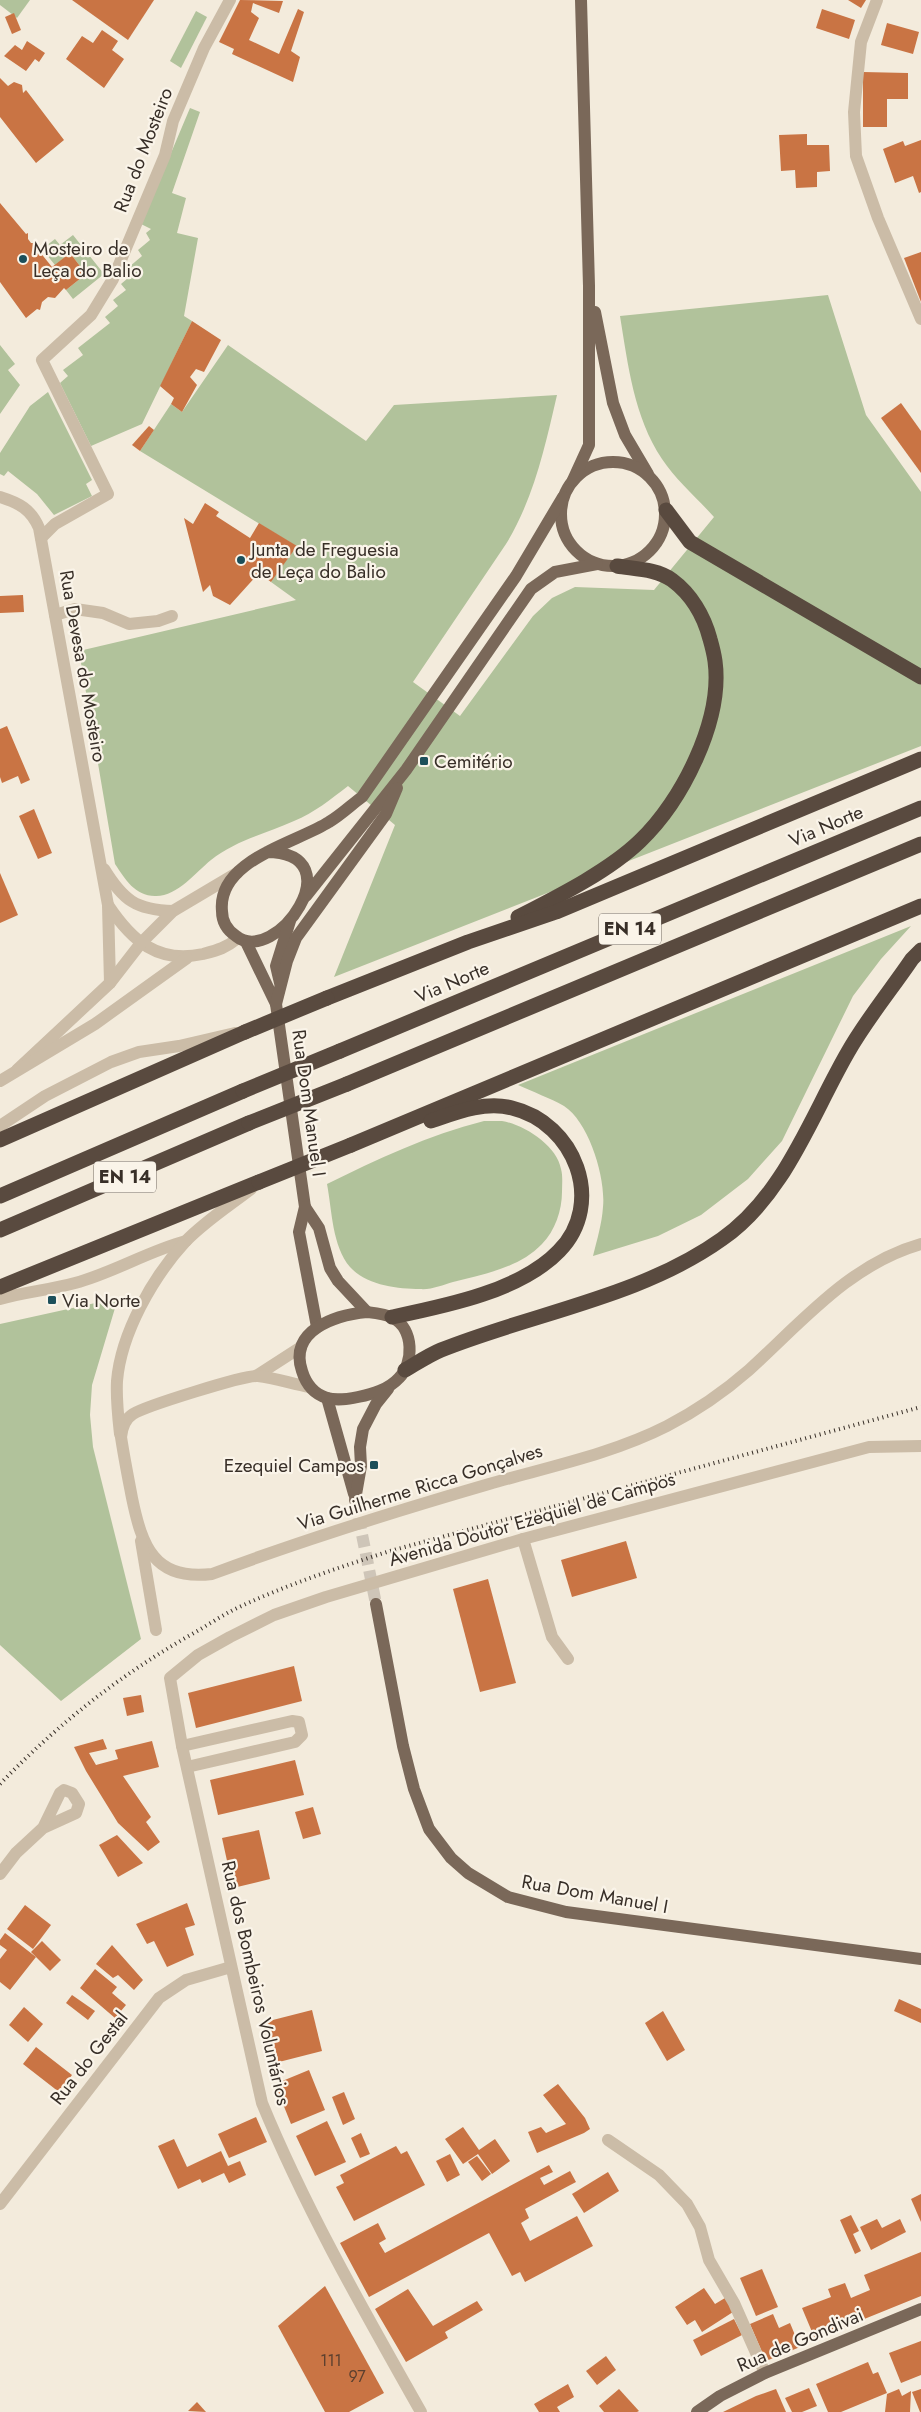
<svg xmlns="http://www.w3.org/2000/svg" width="921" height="2412" font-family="Jost,sans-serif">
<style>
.green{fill:#b1c29b}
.building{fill:#c97444}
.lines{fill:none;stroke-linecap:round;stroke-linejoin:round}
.major-tunnel{stroke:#cec5b8;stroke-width:12;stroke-dasharray:12 6;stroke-linecap:butt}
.minor{stroke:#cbbca7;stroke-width:12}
.major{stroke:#7a6859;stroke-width:12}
.highway{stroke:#594a3f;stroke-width:15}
.rail{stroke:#382f28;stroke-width:4;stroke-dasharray:1 4;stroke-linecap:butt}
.highway-bridge{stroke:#594a3f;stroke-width:15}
.poi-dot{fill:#1c4f5a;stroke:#faf4e9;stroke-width:2}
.labels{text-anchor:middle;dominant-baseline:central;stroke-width:4.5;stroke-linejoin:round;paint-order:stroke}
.number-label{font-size:16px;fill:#5c402f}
.shield{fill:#faf4e9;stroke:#726a62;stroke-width:1}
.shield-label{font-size:18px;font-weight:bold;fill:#382f28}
.street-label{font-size:19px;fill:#382f28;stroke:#faf4e9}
.poi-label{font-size:19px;fill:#382f28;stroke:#faf4e9;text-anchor:start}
</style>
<rect width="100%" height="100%" fill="#f3ebdc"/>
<g class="green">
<polygon points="0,0 30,0 17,18 0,5"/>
<polygon points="196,11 207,17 181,68 170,61"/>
<polygon points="190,108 200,112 172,193 186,198 177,233 198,238 184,316 192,321 142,424 91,446 60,383 68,376 63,370 83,355 78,348 110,323 105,317 118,306 113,300 126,290 121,284 134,273 129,267 142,256 138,250 150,240 146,233 151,229 141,224"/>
<polygon points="73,235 104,274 73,299 66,290 86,274 70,253 55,265 42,249 55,239 60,245"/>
<path d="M828,295L866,415L921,492V746L334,977L395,825L348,786C331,799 314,813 294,821C265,834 236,840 211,860C196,872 177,897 155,896C135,896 125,879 115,864L79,651L296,600L271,582L296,546L140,451L171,404L182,412L228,345L366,441L394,405L557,395C545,447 534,498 506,544L413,682L460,716L533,616L552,598L575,587L654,590L714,517C697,498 676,480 662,459C634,417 628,365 620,316Z"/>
<polygon points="0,345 15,364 8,370 20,385 0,414"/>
<polygon points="48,392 92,480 86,484 92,496 54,515 37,494 8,471 4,476 0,474 0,453 30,406"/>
<path d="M911,926L881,959L853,996L782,1141L748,1179L701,1215L658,1236L593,1256C597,1240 602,1223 603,1207C606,1178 589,1122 564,1106C550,1098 533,1092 518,1085Z"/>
<path d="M484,1121C490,1121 496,1121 502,1121C525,1125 557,1146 561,1169C563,1176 562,1185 562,1192C562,1210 555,1231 542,1244C519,1268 484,1274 453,1282C443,1285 431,1290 420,1289C397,1289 366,1285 350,1267C332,1246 332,1210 327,1184C378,1159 428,1135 484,1121Z"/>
<polygon points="118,1298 92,1385 90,1415 93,1447 141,1639 61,1701 0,1645 0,1324"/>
</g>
<g class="building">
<polygon points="72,0 154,0 128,40"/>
<polygon points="240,0 283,1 279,13 253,3 251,12 259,18 249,40 279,54 298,9 304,12 291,51 300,57 293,82 232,54 234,49 219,42"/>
<polygon points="848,0 866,0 861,8"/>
<polygon points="822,9 855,20 849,39 816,28"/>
<polygon points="14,13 21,30 12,34 5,17"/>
<polygon points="887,23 919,32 913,54 881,45"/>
<polygon points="102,30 118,41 112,50 124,59 104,88 66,59 82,36 93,43"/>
<polygon points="27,41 45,53 39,62 35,59 26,71 4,56 15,45 22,50"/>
<polygon points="863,72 908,73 908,99 887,99 887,127 863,127"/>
<polygon points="0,78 8,86 14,82 22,85 23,93 26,90 64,140 36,163 0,117"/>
<polygon points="807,134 807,145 829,145 830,171 817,172 817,187 796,188 795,170 781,171 779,135"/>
<polygon points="921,140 921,192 919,193 913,176 895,183 883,149 903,141 905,146"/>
<polygon points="0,203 26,234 28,233 28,239 31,243 36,243 35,246 52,267 70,253 86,274 66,290 64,288 55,298 48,297 42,302 40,310 37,309 26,318 0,282"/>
<polygon points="921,252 921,302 904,258"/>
<polygon points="192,321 221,340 204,372 196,369 190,377 197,385 182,412 171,404 174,398 160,386"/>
<polygon points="901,403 921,431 921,473 881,418"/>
<polygon points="149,426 154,430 140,451 132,445"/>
<polygon points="205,503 219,512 216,516 250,538 259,523 297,546 271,582 259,573 230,605 213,596 210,585 203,592 184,518 193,524"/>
<polygon points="23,595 24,612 0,613 0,596"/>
<polygon points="7,726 30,780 21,784 18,776 2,783 0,777 0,729"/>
<polygon points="34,809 52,853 38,859 19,816"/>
<polygon points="0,873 18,915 0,923"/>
<polygon points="626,1541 637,1578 572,1597 561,1560"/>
<polygon points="488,1579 516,1683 480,1692 453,1589"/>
<polygon points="294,1666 302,1701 196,1728 188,1693"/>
<polygon points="141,1695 144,1712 127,1716 123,1698"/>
<polygon points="103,1739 107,1749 89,1753 96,1765 118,1759 115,1750 152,1741 159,1767 123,1776 151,1817 146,1822 160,1842 148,1851 118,1823 86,1771 74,1747"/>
<polygon points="295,1760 304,1795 218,1815 210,1780"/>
<polygon points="313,1807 321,1834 303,1839 295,1812"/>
<polygon points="259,1830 270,1879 233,1888 222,1838"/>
<polygon points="117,1835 143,1863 118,1877 99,1845"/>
<polygon points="187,1903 195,1925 185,1928 194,1955 167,1967 154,1941 147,1944 136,1924"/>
<polygon points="25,1905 51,1925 33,1949 7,1929"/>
<polygon points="5,1933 36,1957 10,1990 0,1982 0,1959 7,1950 0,1945 0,1940"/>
<polygon points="42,1941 61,1960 50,1971 31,1952"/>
<polygon points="112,1945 143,1980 134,1990 118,1975 113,1978 96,1964"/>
<polygon points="95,1969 117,1987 112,1993 126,2005 115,2018 80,1988"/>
<polygon points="72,1995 95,2011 88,2020 66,2003"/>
<polygon points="899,1999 921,2009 921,2023 894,2011"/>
<polygon points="24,2007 43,2024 28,2042 9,2025"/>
<polygon points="312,2010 322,2051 275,2063 265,2022"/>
<polygon points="663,2011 685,2050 667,2061 645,2023"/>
<polygon points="36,2047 72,2075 59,2092 23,2064"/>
<polygon points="309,2070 325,2110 291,2124 275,2084"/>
<polygon points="558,2084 585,2118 590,2129 584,2133 537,2153 528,2132 541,2127 546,2133 566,2124 543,2095"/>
<polygon points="344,2092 355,2119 343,2125 332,2097"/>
<polygon points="256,2117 267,2142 229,2158 218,2134"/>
<polygon points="327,2121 346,2162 315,2176 296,2136"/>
<polygon points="463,2127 479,2150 495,2139 510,2161 492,2174 478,2154 463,2164 445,2139"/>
<polygon points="361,2133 370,2154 360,2158 351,2138"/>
<polygon points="174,2139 187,2167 221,2151 228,2166 240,2161 246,2175 229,2183 224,2173 202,2183 200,2179 178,2189 158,2146"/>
<polygon points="396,2146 401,2154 407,2151 425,2185 354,2221 336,2187 344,2183 340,2175"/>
<polygon points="450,2154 460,2175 447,2182 436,2161"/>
<polygon points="477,2156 491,2174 482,2181 468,2162"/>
<polygon points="549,2165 553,2172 540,2178 544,2185 570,2171 576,2182 525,2209 529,2218 521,2223 530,2241 577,2216 593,2246 525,2282 520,2272 512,2276 489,2233 369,2297 340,2243 378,2223 386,2239 379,2243 385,2253"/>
<polygon points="608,2172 619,2191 584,2213 572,2194"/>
<polygon points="921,2194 921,2222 911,2199"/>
<polygon points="851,2215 859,2231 853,2234 861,2251 855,2254 840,2220"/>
<polygon points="877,2219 882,2228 900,2219 906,2232 871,2250 860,2227"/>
<polygon points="921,2252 921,2296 815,2339 802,2308 831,2297 828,2289 845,2283 851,2298 870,2290 864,2275"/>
<polygon points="762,2269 778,2307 756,2316 740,2278"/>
<polygon points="325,2286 384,2393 349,2412 325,2412 278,2326"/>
<polygon points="704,2288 715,2304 725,2298 733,2312 702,2332 695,2320 687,2325 675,2307"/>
<polygon points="408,2289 433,2326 477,2301 483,2310 445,2332 448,2338 406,2362 375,2309"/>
<polygon points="773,2314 779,2328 790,2323 800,2347 766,2361 750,2324"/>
<polygon points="734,2319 742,2335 701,2356 693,2340"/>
<polygon points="921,2341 921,2375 901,2383 889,2353"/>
<polygon points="606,2356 616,2370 597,2385 586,2371"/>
<polygon points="868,2362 873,2374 878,2372 887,2393 841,2412 828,2412 816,2384"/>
<polygon points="568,2384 574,2397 557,2407 560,2412 539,2412 534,2404"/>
<polygon points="809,2388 817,2406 802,2412 792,2412 785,2398"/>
<polygon points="619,2389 639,2411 637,2412 604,2412 599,2406"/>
<polygon points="776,2389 786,2412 723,2412 756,2396"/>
<polygon points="899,2389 902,2396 911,2391 910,2412 885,2412 887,2394"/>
<polygon points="921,2389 921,2412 920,2412 912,2392"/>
<polygon points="197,2402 206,2412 188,2411"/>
</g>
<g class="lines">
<polyline class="major-tunnel" points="355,1500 376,1604"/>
<g class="minor">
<polyline points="877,0 861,42 854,112 856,156 878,218 921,319"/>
<path d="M0,497C19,503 31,509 39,528L108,905L110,983"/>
<polyline points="41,538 55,524 108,494 42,360 91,315 113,279 165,155 173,121 204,48 230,0"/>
<polyline points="55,615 75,609 103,613 129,624 158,621 172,616"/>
<path d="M104,869C123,900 136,910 173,911"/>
<path d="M108,905C132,941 158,964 203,954C218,950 226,948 238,938"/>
<polyline points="17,1070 110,983 141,943 173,911 237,873"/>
<polyline points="0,1081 95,1024 187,958"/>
<polyline points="0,1126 45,1096 111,1062 139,1052 179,1046 235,1033"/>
<path d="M0,1299C24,1292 50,1290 75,1283C113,1273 148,1251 186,1241"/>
<polyline points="256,1376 301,1347"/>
<path d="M310,1387C293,1384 275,1378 258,1376C244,1375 146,1406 133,1414C125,1419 122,1428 121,1437C124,1457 128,1477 132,1498C142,1546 154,1581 212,1574C303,1540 396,1511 489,1484C548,1467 612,1454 667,1426C696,1411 725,1391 749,1370C802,1322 850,1264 921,1244"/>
<path d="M120,1434C118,1416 116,1399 117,1381C121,1333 153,1277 185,1242C204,1222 229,1206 251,1189"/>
<polyline points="523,1539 552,1637 568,1659"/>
<polyline points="141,1541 156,1630"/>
<polyline points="182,1746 292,1721 299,1722 302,1735 295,1742 187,1767"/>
<polyline points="0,1874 16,1853 43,1828 76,1813 79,1804 72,1793 64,1790 60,1793 43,1828"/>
<polyline points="608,2140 659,2175 687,2204 700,2227 709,2260 734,2303 765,2373"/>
<polyline points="0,2204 159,1998 186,1980 231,1967"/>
<path d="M421,2412C364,2311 306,2210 262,2103L182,1746L170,1678L198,1655L230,1637L274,1615L326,1597L523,1539L869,1447L921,1446"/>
</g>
<g class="major">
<polyline points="595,312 613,403 625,435 648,474"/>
<circle cx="613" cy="514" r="52"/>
<polyline points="573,480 589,445 589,286 581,0"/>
<path d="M267,852C356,853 275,968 236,936C227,930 222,922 222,911C217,860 296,843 329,822C341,815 351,805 362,797L516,576L563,497"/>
<polyline points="306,896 406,770 531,589 555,572 597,564"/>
<polyline points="246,942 276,1004 305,1207 299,1232 317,1327"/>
<polyline points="280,983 276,966 290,921"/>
<polyline points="276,1004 287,961 296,938 386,814 397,788"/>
<polyline points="305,1207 319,1228 330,1268 338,1281 367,1312"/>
<path d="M367,1312C376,1313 386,1314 393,1318C414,1329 414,1363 399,1378C388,1390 372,1394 358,1397C348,1399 337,1401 327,1398C314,1394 306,1384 302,1371C288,1330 336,1315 367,1312Z"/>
<polyline points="327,1398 354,1494"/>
<polyline points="355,1500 361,1466 360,1447 363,1429 376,1404 388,1389"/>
<polyline points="376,1604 403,1746 414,1789 429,1829 451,1858 468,1873 508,1897 566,1912 921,1959"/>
<polyline points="697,2412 720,2396 765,2373 921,2309"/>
</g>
<g class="highway">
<polyline points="666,510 690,542 921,677"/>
<path d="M518,917C557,897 609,871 640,841C682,801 723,720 715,661C714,654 712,646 710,639C704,616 691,594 672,580C657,569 635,569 617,566"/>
<polyline points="327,998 468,942 556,912 921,759"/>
<polyline points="340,1051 921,808"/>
<polyline points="347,1084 921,844"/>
<polyline points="0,1140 245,1032"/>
<polyline points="351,1145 921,906"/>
<polyline points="0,1196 243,1091"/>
<polyline points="0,1230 249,1123"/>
<polyline points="0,1287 259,1182"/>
<path d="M392,1317C445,1306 521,1291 559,1251C606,1203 575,1123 512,1108C485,1101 457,1112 431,1121"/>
<path d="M405,1370C417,1363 429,1355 441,1350C533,1313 641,1297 722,1239C785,1195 811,1116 848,1052C866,1020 891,990 912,959L921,950"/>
</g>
<path class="rail" d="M0,1784C57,1725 116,1678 187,1637C203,1628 218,1618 233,1610C283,1586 337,1568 390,1551L921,1407"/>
<g class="highway-bridge">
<polyline points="245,1032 327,998"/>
<polyline points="243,1091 340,1051"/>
<polyline points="249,1123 347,1084"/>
<polyline points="259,1182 351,1145"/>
</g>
</g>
<g class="poi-dot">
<circle cx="23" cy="259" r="5"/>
<circle cx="241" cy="560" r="5"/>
<rect x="419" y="756" width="10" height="10" rx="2.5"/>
<rect x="47" y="1295" width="10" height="10" rx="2.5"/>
<rect x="369" y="1460" width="10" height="10" rx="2.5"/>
</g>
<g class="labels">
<g class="number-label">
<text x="331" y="2360">111</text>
<text x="357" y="2376">97</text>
</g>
<g class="shield">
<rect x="599" y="913.5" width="62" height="31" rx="4"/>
<rect x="94" y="1161.5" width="62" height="31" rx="4"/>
</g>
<g class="shield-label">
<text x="630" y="929">EN 14</text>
<text x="125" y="1177">EN 14</text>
</g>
<g class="street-label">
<text transform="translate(143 150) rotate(-69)">Rua do Mosteiro</text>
<text transform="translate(83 666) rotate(80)">Rua Devesa do Mosteiro</text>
<text transform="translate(826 826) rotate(-23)">Via Norte</text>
<text transform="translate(452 982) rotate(-23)">Via Norte</text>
<text transform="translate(309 1103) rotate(82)">Rua Dom Manuel I</text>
<text transform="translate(420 1487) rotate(-17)">Via Guilherme Ricca Gonçalves</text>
<text transform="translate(532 1519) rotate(-16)">Avenida Doutor Ezequiel de Campos</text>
<text transform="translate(595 1894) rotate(10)">Rua Dom Manuel I</text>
<text transform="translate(256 1983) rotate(77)">Rua dos Bombeiros Voluntários</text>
<text transform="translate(89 2058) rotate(-52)">Rua do Gestal</text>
<text transform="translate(800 2340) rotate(-23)">Rua de Gondivai</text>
</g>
<g class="poi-label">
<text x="33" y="248">Mosteiro de<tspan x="33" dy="22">Leça do Balio</tspan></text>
<text x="251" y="549">Junta de Freguesia<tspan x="251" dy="22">de Leça do Balio</tspan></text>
<text x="434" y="761">Cemitério</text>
<text x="62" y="1300">Via Norte</text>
<text x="364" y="1465" text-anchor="end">Ezequiel Campos</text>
</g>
</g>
</svg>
